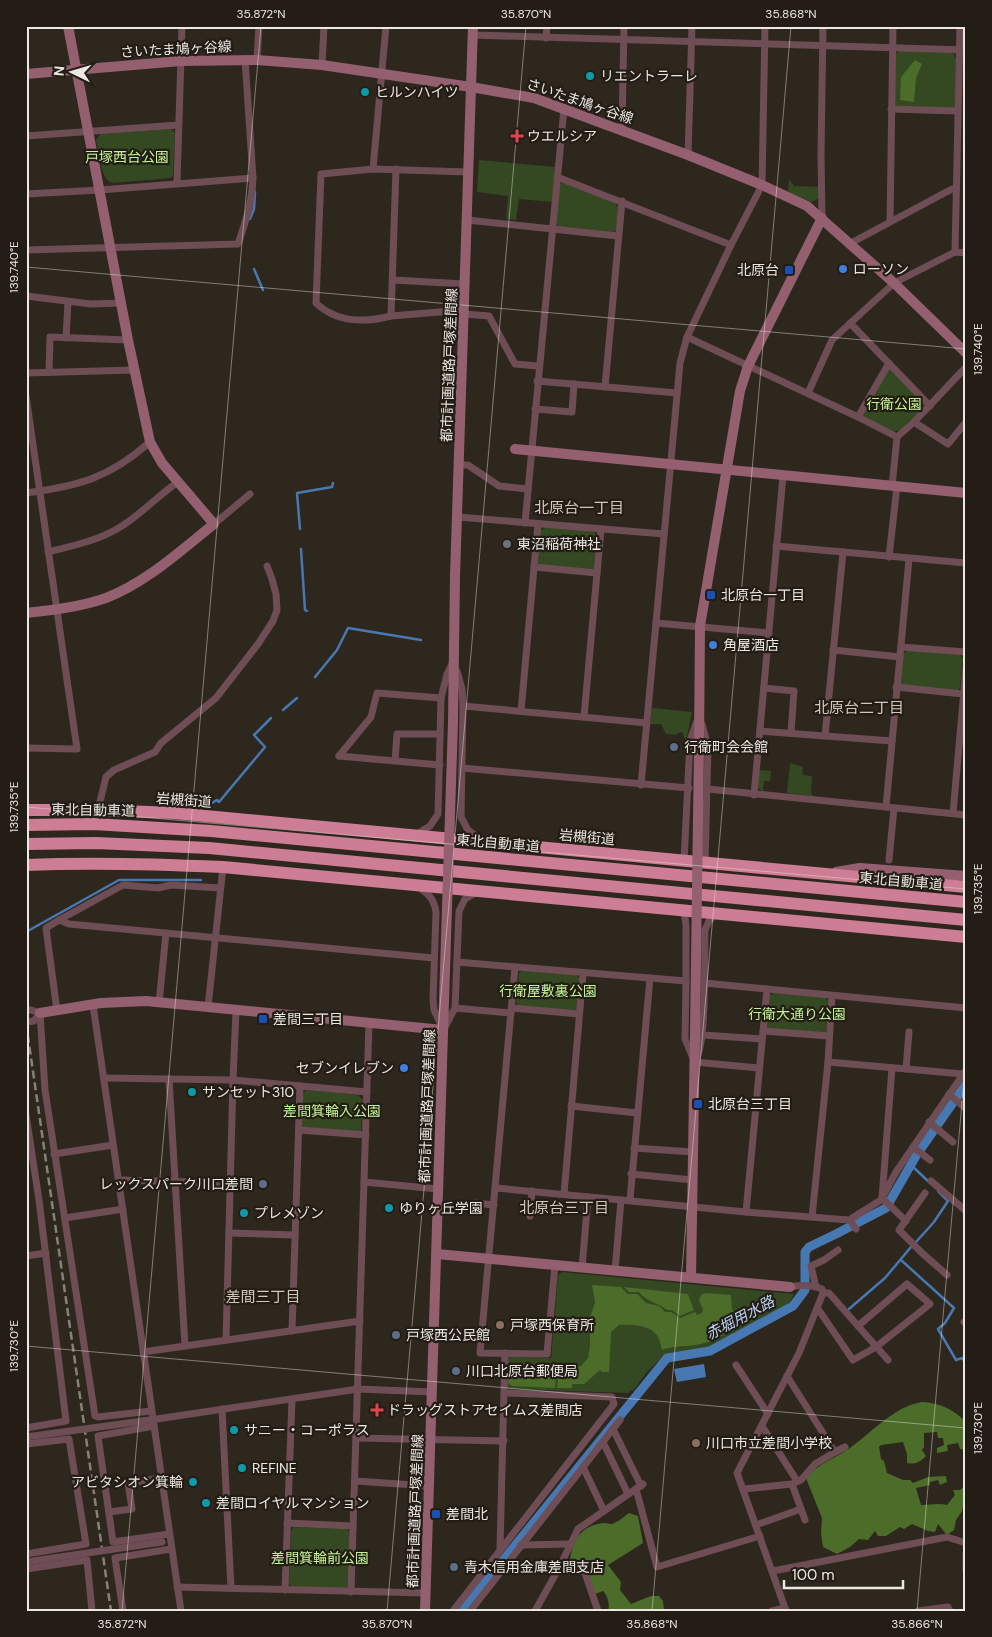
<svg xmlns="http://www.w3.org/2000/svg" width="992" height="1637" font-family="'DM Sans','Noto Sans JP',sans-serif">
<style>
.green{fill:#344821}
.forest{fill:#4c6d29}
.water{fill:#4878b1}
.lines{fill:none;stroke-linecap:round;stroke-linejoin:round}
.stream{stroke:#4878b1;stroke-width:2.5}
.canal{stroke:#4878b1;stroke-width:9}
.street{stroke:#6e4d55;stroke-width:7}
.secondary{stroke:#94606f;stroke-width:10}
.highway{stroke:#cd7d94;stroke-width:12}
.rail{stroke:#868179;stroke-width:2.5;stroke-dasharray:8 4;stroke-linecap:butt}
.street-bridge{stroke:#6e4d55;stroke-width:7}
.secondary-bridge{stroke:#94606f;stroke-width:10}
.ticks{fill:none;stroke:#ebe7e1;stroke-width:1;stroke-opacity:0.45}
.culture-dot{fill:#0f9aa8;stroke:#231d15;stroke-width:2}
.health-dot{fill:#e0444e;stroke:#231d15;stroke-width:2}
.shop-dot{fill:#3f7fe0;stroke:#231d15;stroke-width:2}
.transit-dot{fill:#1a4fb4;stroke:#231d15;stroke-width:2}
.worship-dot{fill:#6b7280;stroke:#231d15;stroke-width:2}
.service-dot{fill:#5c6f8a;stroke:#231d15;stroke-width:2}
.education-dot{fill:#8d6e63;stroke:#231d15;stroke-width:2}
.labels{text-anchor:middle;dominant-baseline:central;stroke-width:4.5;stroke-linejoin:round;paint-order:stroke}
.street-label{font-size:14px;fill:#ebe7e1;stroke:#231d15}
.poi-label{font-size:14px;fill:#ebe7e1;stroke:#231d15;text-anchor:start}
.park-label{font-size:14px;fill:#c2f495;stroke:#231d15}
.neighbourhood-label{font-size:15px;fill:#d1c8bd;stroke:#231d15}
.water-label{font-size:15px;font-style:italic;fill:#b8d2f3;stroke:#231d15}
.neatline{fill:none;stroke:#ebe7e1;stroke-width:2}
.ticks-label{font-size:12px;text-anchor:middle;fill:#ebe7e1}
</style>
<rect width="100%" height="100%" fill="#2d271e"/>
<g class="green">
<polygon points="900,51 953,53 956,59 955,107 952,109 896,107 894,104 894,55"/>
<path d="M171,129L175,133L173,176L170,178L113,183C100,181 99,151 96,140L101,134Z"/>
<polygon points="479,160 555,167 552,202 519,199 516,220 506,219 508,196 477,192"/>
<polygon points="789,179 794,186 819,187 819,198 812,202 788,192"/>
<polygon points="565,183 614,202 618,207 616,230 613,232 559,227 556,223 559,184"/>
<polygon points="887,369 892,369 923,400 923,408 900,430 893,432 862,416 862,411"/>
<polygon points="546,527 593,531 597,535 594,569 541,567 538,563 540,531"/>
<polygon points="908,650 960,655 963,659 960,688 957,691 903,687 900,684 903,654"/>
<polygon points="652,708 692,712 686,741 682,732 677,733 677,735 666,734 661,724 650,724"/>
<polygon points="790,763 803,767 802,773 804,775 812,776 811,793 813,796 787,793"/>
<polygon points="759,770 771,771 770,781 764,781 763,792 757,787"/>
<polygon points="523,970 575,974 580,979 577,1009 574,1012 519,1007 516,1002 519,973"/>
<polygon points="773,993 825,997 828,1001 826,1033 768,1030 766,1027 768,997"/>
<polygon points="306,1090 358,1095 363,1100 361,1131 359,1133 305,1128 301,1125 303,1094"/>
<polygon points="562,1272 794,1294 790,1302 770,1315 709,1348 665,1354 647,1372 633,1391 631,1390 628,1393 508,1389 506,1387 506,1360 510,1357 551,1358 558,1276"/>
<polygon points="293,1527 347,1529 351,1533 349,1585 345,1589 292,1587 289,1584 291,1532"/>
</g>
<g class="forest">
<polygon points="915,60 922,64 916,78 914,102 900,100 901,77"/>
<path d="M592,1285L621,1287L627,1294H637L646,1303L659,1306L665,1312H671L680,1318L695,1312L697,1315L702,1313L703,1310L699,1300L701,1295L705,1293L731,1295L732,1309L740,1325C728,1332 715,1341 701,1344C688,1347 674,1345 662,1350C661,1346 660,1341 658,1337C652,1325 631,1324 619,1325L611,1332L609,1372H602L600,1370L584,1384H572V1388H557L559,1367L575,1368L581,1366L588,1358L590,1346V1318L595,1302Z"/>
<path d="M624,1287L688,1294L694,1310L680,1316L672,1310H667C657,1302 647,1302 639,1292H629Z"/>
<polygon points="510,1365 530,1367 530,1373 537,1374 537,1378 546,1378 547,1375 556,1376 555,1388 512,1386 508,1383"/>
<path d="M922,1402C940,1403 953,1409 966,1422V1434L964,1435L966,1450L960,1449L958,1443L947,1445L948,1451L937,1453V1448L944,1445L943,1438H938L937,1432L924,1433V1447L922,1450L926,1456C920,1462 915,1465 907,1463V1454L903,1442L881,1445L879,1447L881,1459L884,1461L887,1473L903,1480H910L913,1483L928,1477L946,1476L947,1482L940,1485L938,1480L930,1482V1485L916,1488L921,1505C930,1505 939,1503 947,1505L955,1495L953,1490H960L966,1485V1502H964L962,1511L956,1520L954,1530L947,1535L938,1524L935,1532L928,1531L912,1524L904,1529L900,1527L886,1536H878L875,1531L868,1540L859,1539L850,1547L837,1554L823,1547L821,1533L822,1518L806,1478C820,1463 831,1460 847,1450C871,1434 892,1407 922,1402Z"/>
<path d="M629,1513L638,1516L643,1543L608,1565L621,1582L620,1590L631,1604L651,1596H659L663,1601L664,1611H608C610,1605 608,1596 603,1591L595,1594L587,1573L601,1569L599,1565L578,1564L570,1560C573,1539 582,1525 604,1523C606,1523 611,1524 612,1524C618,1522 625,1516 629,1513Z"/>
</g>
<polygon class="water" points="704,1364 706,1377 677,1382 674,1369"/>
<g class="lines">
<g class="stream">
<polyline points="250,219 254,209 255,192"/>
<polyline points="254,269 263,290"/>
<polyline points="300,529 297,493 332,487 333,483"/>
<polyline points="301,549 305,610 307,611"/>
<polyline points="315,677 337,650 348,628 421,640"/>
<polyline points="283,710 297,698"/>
<polyline points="203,805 212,803 217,800 219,802 265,747 254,735 271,718"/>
<polyline points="26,932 119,880 201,880"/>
<polyline points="911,1165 929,1182"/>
<polyline points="916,1242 934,1222 948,1201 938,1191"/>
<polyline points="901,1260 954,1308 945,1323 938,1329 956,1360 962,1358 966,1363"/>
<polyline points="849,1309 885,1278 911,1247"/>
</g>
<polyline class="canal" points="462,1611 667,1358 710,1351 793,1306 805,1290 805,1252 809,1247 836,1234 886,1208 916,1156 966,1084"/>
<g class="street">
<polyline points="473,35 966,50"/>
<polyline points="546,38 547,26"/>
<polyline points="257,60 259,26"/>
<polyline points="322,65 324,26"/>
<polyline points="891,109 957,111"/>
<polyline points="622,129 624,26"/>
<polyline points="26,136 178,125"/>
<polyline points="688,155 692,26"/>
<polyline points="373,169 386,26"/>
<polyline points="557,177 731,245"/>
<polyline points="177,183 182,26"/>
<polyline points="26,194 100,190 253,178"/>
<polyline points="822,218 821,153 823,26"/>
<polyline points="467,220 618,236"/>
<polyline points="890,221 893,26"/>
<polyline points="851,243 952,189 956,189"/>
<path d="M26,250L238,244C246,220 252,204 253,178L245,59"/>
<polyline points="955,252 960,26"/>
<polyline points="393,280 465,284"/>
<polyline points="26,296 91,304 122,303"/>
<path d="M464,310L391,316C364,323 337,323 316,303L321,174L373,169L468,172"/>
<polyline points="464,314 489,316 515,364 538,366"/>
<polyline points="391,316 396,169"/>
<polyline points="850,323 930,406"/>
<polyline points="687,337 858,417 897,437"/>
<polyline points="66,338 68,302"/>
<polyline points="49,372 50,337 128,340"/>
<polyline points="26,373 135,370"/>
<polyline points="537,381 677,393"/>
<polyline points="605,387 622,201"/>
<polyline points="808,393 832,340 894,283 955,252 966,253"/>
<polyline points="26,396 77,749 26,748"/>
<polyline points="535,409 572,412 574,384"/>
<polyline points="858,417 889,363"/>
<polyline points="914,422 948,444 966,422"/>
<polyline points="459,465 468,465 499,486 528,489"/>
<polyline points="892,486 897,437 914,422 966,367"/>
<path d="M26,493C79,486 109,478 150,442"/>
<polyline points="458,517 664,534"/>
<polyline points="525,523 564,108"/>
<polyline points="214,524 250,494"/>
<polyline points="776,546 966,563"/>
<path d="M48,552C72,546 96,541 117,529C140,516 157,496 178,482"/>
<polyline points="889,557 897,486"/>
<polyline points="534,567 597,573"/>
<polyline points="656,623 769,633"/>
<polyline points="901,647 966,652"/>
<polyline points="833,650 900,657"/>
<polyline points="457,671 462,689 463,706 461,817 468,830 480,839"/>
<polyline points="896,687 963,694"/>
<polyline points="764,688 794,691 791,733"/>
<polyline points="463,706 647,723"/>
<polyline points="521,711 538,524"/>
<polyline points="584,717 601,529"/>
<polyline points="702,724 708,747 705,863"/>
<polyline points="760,731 892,741"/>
<polyline points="825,736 843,552"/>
<polyline points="339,756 371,717 377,693 441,698"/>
<polyline points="339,756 440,765"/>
<polyline points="395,761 397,734 440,734"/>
<polyline points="462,768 689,788"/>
<polyline points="641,785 680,363 687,337 731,245 762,185 765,26"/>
<polyline points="708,789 966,815"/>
<polyline points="754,795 783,476"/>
<polyline points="886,807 909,559"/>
<polyline points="98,810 106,777 114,770 155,752 161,743 216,698 258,644 273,621 277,610 276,594 272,579 267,566"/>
<polyline points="953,813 966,668"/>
<polyline points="417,834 430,826 438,814 441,698 447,674 452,664"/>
<polyline points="889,860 894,808"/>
<polyline points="684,861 690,740 697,721"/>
<path d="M418,887C429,894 434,899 436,912L433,999L434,1010L442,1027"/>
<polyline points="684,911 686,925 686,981"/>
<polyline points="59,920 123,885 158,888 171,885 220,888"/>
<polyline points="457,962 686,981 685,1039 693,1058"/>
<polyline points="515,967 480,1353 547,1354 555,1265"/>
<polyline points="704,983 966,1008"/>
<polyline points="159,1003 166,933"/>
<polyline points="93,1005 181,1611"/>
<polyline points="208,1007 223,867"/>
<polyline points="455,1008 511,1013"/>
<polyline points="512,1008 579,1014"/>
<polyline points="26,1010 31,1010 40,1013"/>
<polyline points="57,1011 46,928 59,920 69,924 434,958"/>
<polyline points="40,1013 45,1090 95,1416 98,1417 151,1411"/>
<polyline points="26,1022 34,1021 39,1014"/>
<polyline points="445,1027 455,1008 459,911 465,899 475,893"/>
<polyline points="763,1031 829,1036"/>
<polyline points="703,1035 762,1039"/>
<path d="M696,1059C707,1043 704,955 705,930L709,921L717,913"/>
<polyline points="694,1062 759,1068"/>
<polyline points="828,1062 963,1074"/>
<polyline points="892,1068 882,1198 906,1221"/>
<polyline points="906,1069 909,1032"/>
<polyline points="104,1078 233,1080 367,1092"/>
<polyline points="169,1079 185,1346"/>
<polyline points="949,1094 966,1109"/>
<polyline points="571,1106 637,1113"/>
<polyline points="26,1115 39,1200 66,1421 26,1428"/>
<polyline points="929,1122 953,1142"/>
<polyline points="299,1130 366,1135"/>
<polyline points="913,1147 930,1160"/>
<polyline points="634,1148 693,1152"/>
<polyline points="54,1154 113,1145"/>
<polyline points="631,1174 693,1180"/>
<polyline points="119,1180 230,1183"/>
<polyline points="931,1181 966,1211"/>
<polyline points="364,1182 438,1189"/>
<polyline points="496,1188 746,1212 849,1220 881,1200 896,1172 966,1070"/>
<polyline points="925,1193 899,1230 922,1253 947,1275"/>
<polyline points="564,1194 583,974"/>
<polyline points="630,1200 650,978"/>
<polyline points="475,1203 494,1205"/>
<polyline points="746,1212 767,989"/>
<polyline points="530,1216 532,1191"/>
<polyline points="812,1217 828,1062 832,996"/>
<polyline points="65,1218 123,1209"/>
<polyline points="850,1220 856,1229"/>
<polyline points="229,1233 295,1235"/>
<polyline points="26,1256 46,1253"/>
<polyline points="582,1268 588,1197"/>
<polyline points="615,1271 621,1200"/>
<path d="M790,1287C800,1285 812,1285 822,1289L823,1293H829L888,1360"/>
<polyline points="816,1287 811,1266 824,1260 838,1250"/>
<polyline points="818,1309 853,1360 876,1347 930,1304 907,1284 858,1326"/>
<polyline points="964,1322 966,1324"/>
<polyline points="292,1331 300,1086"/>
<polyline points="226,1340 233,1080 236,1010"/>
<polyline points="143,1352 360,1321"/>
<polyline points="736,1365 768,1414"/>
<polyline points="222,1409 231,1588"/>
<polyline points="143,1421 358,1389 432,1392"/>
<polyline points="154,1426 98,1436 113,1542 169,1534"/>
<polyline points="762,1426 797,1481"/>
<polyline points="613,1429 641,1486"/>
<polyline points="356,1438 504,1441"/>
<polyline points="603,1442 628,1494"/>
<polyline points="26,1444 69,1439 86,1544 26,1554"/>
<polyline points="835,1452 845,1447"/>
<polyline points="583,1467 604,1511"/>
<polyline points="355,1481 429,1486"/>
<polyline points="792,1484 805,1520"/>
<polyline points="636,1489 657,1567 760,1536"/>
<polyline points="744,1489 792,1484 801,1480 815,1464 835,1452 787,1376"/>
<polyline points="109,1512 132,1509 128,1483 161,1478"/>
<polyline points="287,1523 353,1526"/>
<polyline points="756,1525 801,1509"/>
<polyline points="521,1545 570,1544"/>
<polyline points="500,1548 505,1353"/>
<polyline points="966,1554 966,1570"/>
<polyline points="559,1568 581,1570 585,1573 598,1611"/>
<polyline points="26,1569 87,1560 92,1611"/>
<polyline points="773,1571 947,1537 966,1543"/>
<polyline points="177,1587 426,1593"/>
<polyline points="285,1590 292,1399"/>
<polyline points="351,1592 369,1023"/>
<polyline points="123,1611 115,1558 171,1549"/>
<polyline points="453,1611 614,1404 612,1397 505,1393"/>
<polyline points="470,1611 620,1420"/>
<polyline points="535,1611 559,1568 578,1529 643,1484"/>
<polyline points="772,1611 785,1608"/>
<polyline points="786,1611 737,1473 799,1353 823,1293"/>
<polyline points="918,1611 948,1607 950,1611"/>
</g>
<g class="secondary">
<polyline points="26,74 181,61 257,60 322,65 471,87 534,98 688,155 762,185 807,206 894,283 966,353"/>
<polyline points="515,449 966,493"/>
<path d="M26,613C53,610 80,607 106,598C147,582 180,551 214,524L162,463L150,442L128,340L68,26"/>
<polyline points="453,722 455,576 473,26"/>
<polyline points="699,747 700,626 740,391 748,366 822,218"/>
<polyline points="836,872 860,868 966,876"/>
<polyline points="40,1013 101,1003 146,1001 443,1030"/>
<polyline points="437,1254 790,1287"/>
<polyline points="691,1277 695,1033"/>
<polyline points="425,1611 444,1001"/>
</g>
<g class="highway">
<polyline points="26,810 98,810 174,813 966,887"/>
<polyline points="26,825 93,824 211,831 966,902"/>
<polyline points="26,844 96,843 209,848 966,920"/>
<path d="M26,865C92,862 157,864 223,867L966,937"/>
</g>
<polyline class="rail" points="26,1023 111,1611"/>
<g class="street-bridge">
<polyline points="26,1437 143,1421"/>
<polyline points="26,1562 162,1542"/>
</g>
<g class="secondary-bridge">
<polyline points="444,1001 453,722"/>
<polyline points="695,1033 699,747"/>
</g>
</g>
<path class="ticks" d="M26,267L966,349M26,807L966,889M26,1346L966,1428M122,1611L261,26M387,1611L526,26M652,1611L791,26M917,1611L966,1057"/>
<g class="culture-dot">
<circle cx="590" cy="76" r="5"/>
<circle cx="365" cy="92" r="5"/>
<circle cx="192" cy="1092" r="5"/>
<circle cx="389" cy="1208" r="5"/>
<circle cx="244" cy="1213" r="5"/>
<circle cx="234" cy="1430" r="5"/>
<circle cx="242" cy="1468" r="5"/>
<circle cx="193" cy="1482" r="5"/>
<circle cx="206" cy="1503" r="5"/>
</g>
<g class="health-dot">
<path d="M514.5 128.5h5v5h5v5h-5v5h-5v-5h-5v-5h5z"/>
<path d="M374.5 1402.5h5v5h5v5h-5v5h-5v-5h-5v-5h5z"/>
</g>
<g class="shop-dot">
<circle cx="843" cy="269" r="5"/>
<circle cx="713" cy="645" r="5"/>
<circle cx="404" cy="1068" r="5"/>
</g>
<g class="transit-dot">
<rect x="784" y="265" width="10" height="10" rx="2.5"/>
<rect x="706" y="590" width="10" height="10" rx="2.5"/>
<rect x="258" y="1014" width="10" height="10" rx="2.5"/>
<rect x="693" y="1099" width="10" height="10" rx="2.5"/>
<rect x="431" y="1509" width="10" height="10" rx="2.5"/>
</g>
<circle class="worship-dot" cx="507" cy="544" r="5"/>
<g class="service-dot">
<circle cx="674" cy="747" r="5"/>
<circle cx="263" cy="1184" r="5"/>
<circle cx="396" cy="1335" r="5"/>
<circle cx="456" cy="1371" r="5"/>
<circle cx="454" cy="1567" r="5"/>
</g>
<g class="education-dot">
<circle cx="500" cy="1325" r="5"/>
<circle cx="696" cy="1443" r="5"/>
</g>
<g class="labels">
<g class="street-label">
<text transform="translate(176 49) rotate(-3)">さいたま鳩ヶ谷線</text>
<text transform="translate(580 101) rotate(19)">さいたま鳩ヶ谷線</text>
<text transform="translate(449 365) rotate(-88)">都市計画道路戸塚差間線</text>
<text transform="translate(184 800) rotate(4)">岩槻街道</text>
<text transform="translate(93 810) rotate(1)">東北自動車道</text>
<text transform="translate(587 837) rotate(5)">岩槻街道</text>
<text transform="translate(498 843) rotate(5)">東北自動車道</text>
<text transform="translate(901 881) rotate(5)">東北自動車道</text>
<text transform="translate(427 1106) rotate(-88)">都市計画道路戸塚差間線</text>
<text transform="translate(415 1511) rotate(-88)">都市計画道路戸塚差間線</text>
</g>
<g class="poi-label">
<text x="600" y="76">リエントラーレ</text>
<text x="375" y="92">ヒルンハイツ</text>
<text x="527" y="136">ウエルシア</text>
<text x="853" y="269">ローソン</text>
<text x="779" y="270" text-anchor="end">北原台</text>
<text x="517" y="544">東沼稲荷神社</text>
<text x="721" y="595">北原台一丁目</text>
<text x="723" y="645">角屋酒店</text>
<text x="684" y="747">行衛町会会館</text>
<text x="273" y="1019">差間三丁目</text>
<text x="394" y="1068" text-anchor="end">セブンイレブン</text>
<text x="202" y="1092">サンセット310</text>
<text x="708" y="1104">北原台三丁目</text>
<text x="253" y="1184" text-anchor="end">レックスパーク川口差間</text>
<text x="399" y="1208">ゆりヶ丘学園</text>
<text x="254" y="1213">プレメゾン</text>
<text x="510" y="1325">戸塚西保育所</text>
<text x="406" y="1335">戸塚西公民館</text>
<text x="466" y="1371">川口北原台郵便局</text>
<text x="387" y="1410">ドラッグストアセイムス差間店</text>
<text x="244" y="1430">サニー・コーポラス</text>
<text x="706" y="1443">川口市立差間小学校</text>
<text x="252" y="1468">REFINE</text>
<text x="183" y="1482" text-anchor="end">アビタシオン箕輪</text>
<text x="216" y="1503">差間ロイヤルマンション</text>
<text x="446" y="1514">差間北</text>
<text x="464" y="1567">青木信用金庫差間支店</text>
</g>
<g class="park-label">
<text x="127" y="157">戸塚西台公園</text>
<text x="894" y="404">行衛公園</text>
<text x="548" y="991">行衛屋敷裏公園</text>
<text x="797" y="1014">行衛大通り公園</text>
<text x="332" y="1111">差間箕輪入公園</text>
<text x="320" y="1558">差間箕輪前公園</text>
</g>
<g class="neighbourhood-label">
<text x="579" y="508">北原台一丁目</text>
<text x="859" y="708">北原台二丁目</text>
<text x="564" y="1208">北原台三丁目</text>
<text x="263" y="1297">差間三丁目</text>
</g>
<g class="water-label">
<text transform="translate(740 1318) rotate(-28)">赤堀用水路</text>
</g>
</g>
<rect width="992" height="1637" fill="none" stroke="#231d15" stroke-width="55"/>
<g transform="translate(72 72) rotate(275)" stroke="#231d15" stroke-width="4" paint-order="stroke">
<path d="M0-4L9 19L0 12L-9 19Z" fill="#ebe7e1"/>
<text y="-8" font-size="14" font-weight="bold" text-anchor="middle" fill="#ebe7e1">N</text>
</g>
<path d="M784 1580v8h119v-8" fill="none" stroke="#ebe7e1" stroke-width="2.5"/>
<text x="792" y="1580" font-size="15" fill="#ebe7e1" stroke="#231d15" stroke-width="4" paint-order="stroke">100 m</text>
<rect x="28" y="28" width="936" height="1582" class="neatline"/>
<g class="ticks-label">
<text x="261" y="18">35.872°N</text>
<text x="526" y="18">35.870°N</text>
<text x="791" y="18">35.868°N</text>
<text transform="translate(14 267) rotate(-90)" y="4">139.740°E</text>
<text transform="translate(978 349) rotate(-90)" y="4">139.740°E</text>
<text transform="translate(14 807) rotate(-90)" y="4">139.735°E</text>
<text transform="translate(978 889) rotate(-90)" y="4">139.735°E</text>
<text transform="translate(14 1346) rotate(-90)" y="4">139.730°E</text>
<text transform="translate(978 1428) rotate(-90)" y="4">139.730°E</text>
<text x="122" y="1628">35.872°N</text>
<text x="387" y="1628">35.870°N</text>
<text x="652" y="1628">35.868°N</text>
<text x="917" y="1628">35.866°N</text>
</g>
</svg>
